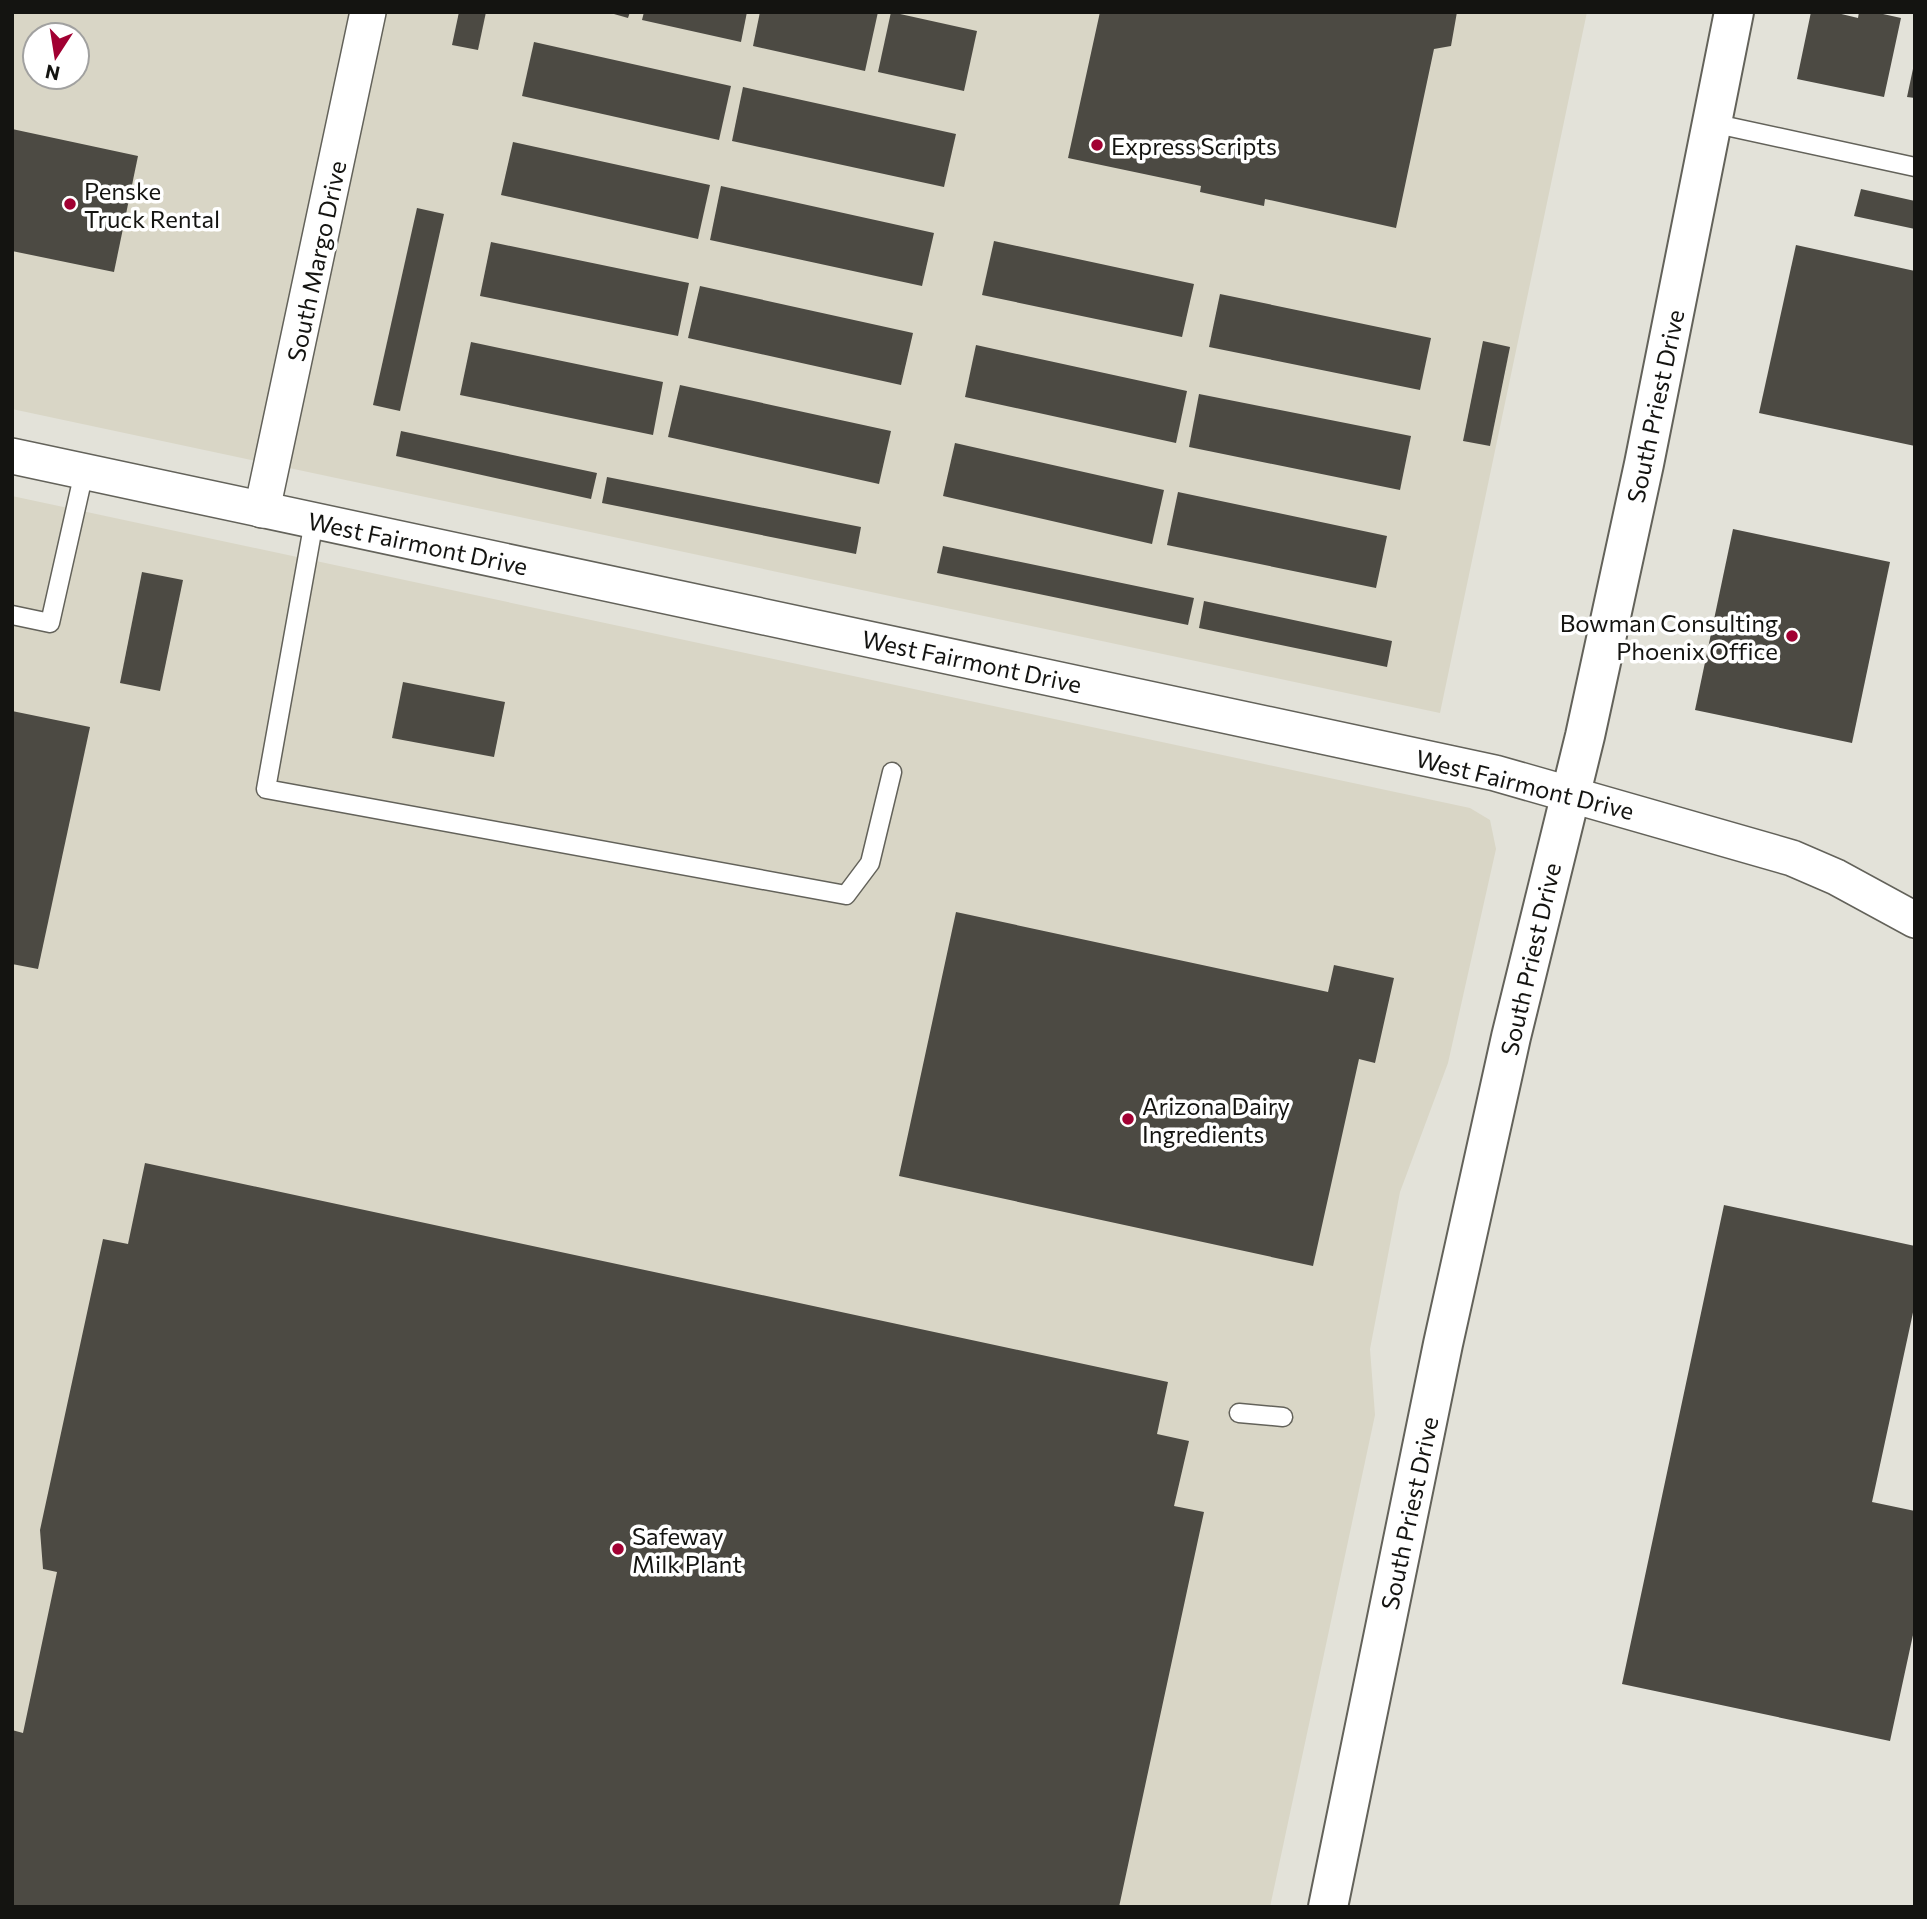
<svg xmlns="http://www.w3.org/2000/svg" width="1927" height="1919" font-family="Commissioner,sans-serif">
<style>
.built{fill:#d9d6c6;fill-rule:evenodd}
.building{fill:#4c4a43}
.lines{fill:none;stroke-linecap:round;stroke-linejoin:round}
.lane-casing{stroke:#63625a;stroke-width:21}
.street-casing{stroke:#63625a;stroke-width:38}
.secondary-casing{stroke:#63625a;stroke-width:42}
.lane{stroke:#fff;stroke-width:18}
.street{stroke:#fff;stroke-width:35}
.secondary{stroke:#fff;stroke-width:38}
.poi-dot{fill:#a10032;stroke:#fff;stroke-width:2.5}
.labels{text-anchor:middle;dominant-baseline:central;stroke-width:7;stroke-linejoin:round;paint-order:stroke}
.poi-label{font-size:24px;fill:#141411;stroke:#fff;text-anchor:start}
.street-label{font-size:24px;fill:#141411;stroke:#fff}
</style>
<rect width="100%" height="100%" fill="#e3e2d9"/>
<g class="built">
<path d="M12,12H1587L1440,713L12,409ZM35,35H77V77H35Z"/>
<polygon points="12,496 1470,808 1490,820 1496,849 1448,1063 1400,1192 1370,1349 1375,1415 1270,1907 12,1907"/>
</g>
<g class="building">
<polygon points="459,12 486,12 478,50 452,45"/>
<polygon points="607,12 630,12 628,18"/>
<polygon points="644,12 747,12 741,42 642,20"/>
<polygon points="760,12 878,12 865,71 753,46"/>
<polygon points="891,12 977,31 964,91 878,72"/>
<polygon points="1100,12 1457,12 1451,46 1434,49 1396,228 1265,199 1264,206 1200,192 1201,186 1068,158"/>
<polygon points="1811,12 1833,12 1858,18 1859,12 1874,12 1901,18 1884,97 1797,79"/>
<polygon points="534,42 731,86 719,140 522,96"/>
<polygon points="1914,64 1915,64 1915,98 1907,97"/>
<polygon points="743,87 956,134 944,187 732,141"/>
<polygon points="12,129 138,156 114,272 12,251"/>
<polygon points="513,142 710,185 698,239 501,195"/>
<polygon points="721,186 934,233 922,286 710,240"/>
<polygon points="1861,189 1915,201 1915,229 1854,216"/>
<polygon points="417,208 444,214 400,411 373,405"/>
<polygon points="994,241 1194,284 1182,337 982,295"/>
<polygon points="491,242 689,283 678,336 480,296"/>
<polygon points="1796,245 1915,271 1915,446 1759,413"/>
<polygon points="700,286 913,333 901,385 688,338"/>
<polygon points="1220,294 1431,338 1420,390 1209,347"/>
<polygon points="1483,341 1510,347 1490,446 1463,441"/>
<polygon points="471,342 663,382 653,435 460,395"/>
<polygon points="976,345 1187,391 1176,443 965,397"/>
<polygon points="680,385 891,431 879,484 668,437"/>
<polygon points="1199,394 1411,436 1400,490 1189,447"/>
<polygon points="401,431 597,473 591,499 396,456"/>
<polygon points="955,443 1164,490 1152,544 943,496"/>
<polygon points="607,477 861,527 856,554 602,503"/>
<polygon points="1178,492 1387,536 1376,588 1167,545"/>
<polygon points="1733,529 1890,562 1852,743 1695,710"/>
<polygon points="943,546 1194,598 1188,625 937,573"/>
<polygon points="142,572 183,580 160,691 120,683"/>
<polygon points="1204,601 1392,641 1387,667 1199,628"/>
<polygon points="403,682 505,702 494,757 392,738"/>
<polygon points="12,711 90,727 38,969 12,964"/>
<polygon points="956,912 1328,992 1334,965 1394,978 1375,1063 1359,1059 1313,1266 899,1176"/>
<polygon points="145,1163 1168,1382 1157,1434 1189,1441 1174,1506 1204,1512 1119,1907 12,1907 12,1730 23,1733 57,1572 43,1569 40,1530 103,1239 128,1244"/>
<polygon points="1724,1205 1915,1246 1915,1303 1872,1502 1915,1511 1915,1626 1890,1741 1622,1684"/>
</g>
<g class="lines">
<g class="lane-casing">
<g id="lane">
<polyline points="1712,123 1915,167"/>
<polyline points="314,521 266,789 846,895 870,863 892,772"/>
<polyline points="12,615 50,623 84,472"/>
<polyline points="1239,1413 1283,1417"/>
</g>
</g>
<g class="street-casing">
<g id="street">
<polyline points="12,456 1495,773 1792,858 1836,877 1915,920"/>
<polyline points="262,510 368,12"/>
</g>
</g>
<g class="secondary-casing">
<polyline id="secondary" points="1328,1907 1443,1344 1511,1037 1585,736 1644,464 1734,12"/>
</g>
<use href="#lane" class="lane"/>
<use href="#street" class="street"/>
<use href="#secondary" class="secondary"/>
</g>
<g class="poi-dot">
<circle cx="1097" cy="145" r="7"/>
<circle cx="70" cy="204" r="7"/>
<circle cx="1792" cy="636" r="7"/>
<circle cx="1128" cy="1119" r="7"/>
<circle cx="618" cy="1549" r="7"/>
</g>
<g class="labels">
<g class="poi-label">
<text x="1111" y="145">Express Scripts</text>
<text x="84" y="190">Penske<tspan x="84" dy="28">Truck Rental</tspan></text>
<text x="1778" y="622" text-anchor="end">Bowman Consulting<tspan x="1778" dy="28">Phoenix Office</tspan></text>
<text x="1142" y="1105">Arizona Dairy<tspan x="1142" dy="28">Ingredients</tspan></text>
<text x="632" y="1535">Safeway<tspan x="632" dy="28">Milk Plant</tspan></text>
</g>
<g class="street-label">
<text transform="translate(316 261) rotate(-78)">South Margo Drive</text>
<text transform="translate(1655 406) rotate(-78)">South Priest Drive</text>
<text transform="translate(418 543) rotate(12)">West Fairmont Drive</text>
<text transform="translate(972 661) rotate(12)">West Fairmont Drive</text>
<text transform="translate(1525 784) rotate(14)">West Fairmont Drive</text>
<text transform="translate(1530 959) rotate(-77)">South Priest Drive</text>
<text transform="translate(1409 1513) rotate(-78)">South Priest Drive</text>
</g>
</g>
<rect width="1927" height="1919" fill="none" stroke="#141411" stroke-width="28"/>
<g transform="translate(56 56) rotate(192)"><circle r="33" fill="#ffffff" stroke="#a1a1a0" stroke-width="2"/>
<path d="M0-5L12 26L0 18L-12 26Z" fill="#a10032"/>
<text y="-10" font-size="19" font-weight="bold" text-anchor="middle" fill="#141411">N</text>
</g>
</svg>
